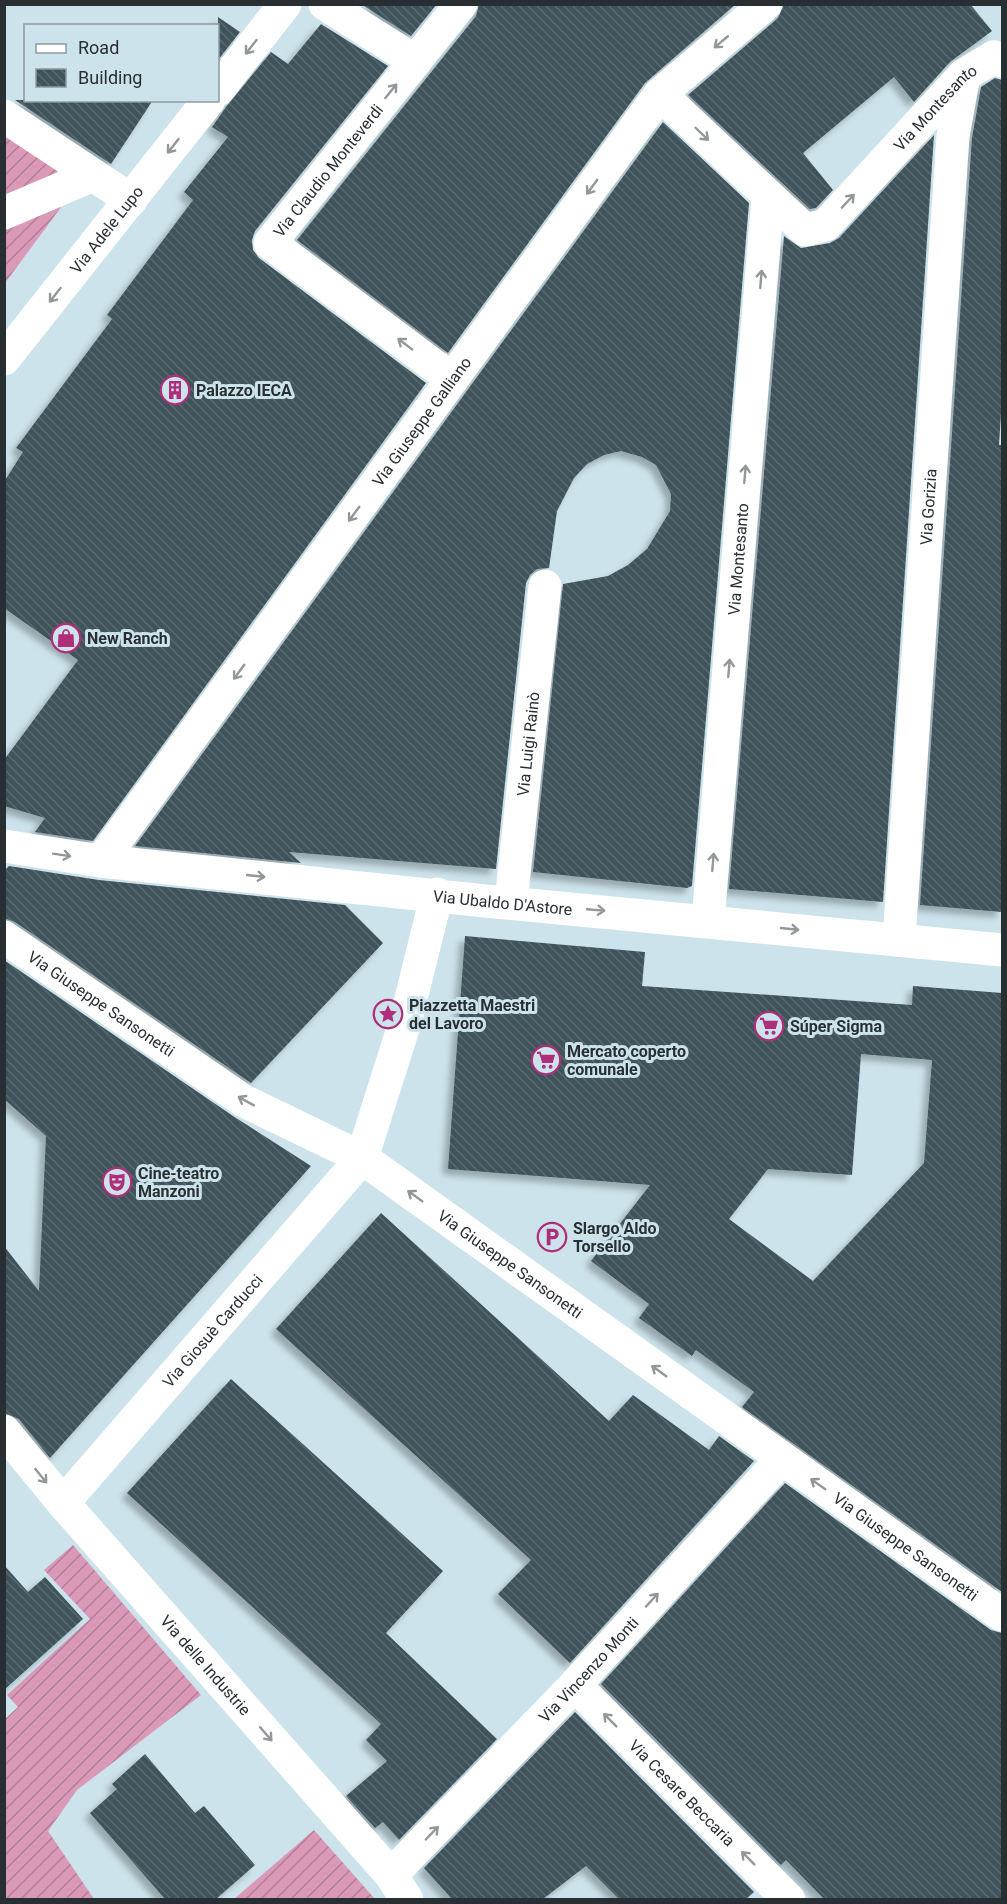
<svg xmlns="http://www.w3.org/2000/svg" width="1007" height="1904" font-family="Roboto,sans-serif">
<style>
.garden{fill:url(#garden-furrows)}
.building{fill:url(#building-back-hatch);fill-rule:evenodd;filter:url(#shadow)}
.lines{fill:none;stroke-linecap:round;stroke-linejoin:round}
.minor{stroke:#fff;stroke-width:33}
.oneway{stroke:#939799}
.labels{text-anchor:middle;dominant-baseline:central;stroke-width:6;stroke-linejoin:round;paint-order:stroke}
.street-label{font-size:16px;fill:#272f33;stroke:#cde3eb}
.poi-label{font-size:16px;font-weight:bold;fill:#272f33;stroke:#cde3eb;text-anchor:start}
</style>
<defs>
<pattern id="garden-furrows" width="10" height="10" patternUnits="userSpaceOnUse" patternTransform="scale(1.5)"><rect width="10" height="10" fill="#db99b8"/><path d="M-1 1l2-2M0 10L10 0M9 11l2-2" fill="none" stroke="#b27d96"/></pattern>
<pattern id="building-back-hatch" width="6" height="6" patternUnits="userSpaceOnUse" patternTransform="scale(1.5)"><rect width="6" height="6" fill="#40535a"/><path d="M-1 5l2 2M0 0l6 6M5-1l2 2" fill="none" stroke="#59696f"/></pattern>
<filter id="shadow"><feDropShadow dx="-5.5" dy="5.5" stdDeviation="3" flood-color="#0004"/></filter>
</defs>
<rect width="100%" height="100%" fill="#cde3eb"/>
<g class="garden">
<polygon points="5,131 70,176 5,203"/>
<polygon points="73,191 5,283 5,222"/>
<polygon points="73,1545 201,1695 77,1790 48,1831 94,1899 5,1899 5,1719 18,1707 7,1695 90,1619 44,1570"/>
<polygon points="314,1830 375,1899 234,1899"/>
</g>
<g class="building">
<polygon points="361,4 437,4 411,36"/>
<polygon points="479,4 736,4 645,83 448,353 297,240 476,16"/>
<polygon points="784,4 970,4 992,31 950,62 914,102 894,77 803,153 833,190 816,208 810,209 688,95 778,18"/>
<polygon points="218,17 240,32 218,60"/>
<polygon points="321,24 388,66 255,231 252,240 253,250 259,258 426,383 93,841 35,832 45,818 4,806 4,760 78,660 4,608 4,482 23,452 16,448 112,319 107,315 193,200 184,192 228,137 212,127 226,107 271,52 288,64"/>
<polygon points="995,78 1002,80 1002,399 999,445 1002,445 1002,912 920,905 972,138 981,87"/>
<polygon points="15,100 153,100 111,164"/>
<polygon points="663,122 749,203 692,886 687,888 533,872 563,584 608,576 628,565 647,549 670,511 671,494 656,465 642,457 621,451 604,455 587,464 574,478 557,511 549,568 537,569 530,575 526,583 496,869 289,852 301,863 135,846"/>
<polygon points="934,135 883,902 729,889 784,236 801,248 830,243 839,238"/>
<polygon points="9,866 99,880 345,905 383,943 251,1083 15,922 4,918 4,871"/>
<path d="M465,936L645,952L642,986L912,1005L913,986L1002,993V1592L742,1407L754,1392L696,1350L692,1356L639,1318L649,1304L591,1261L650,1185L448,1169ZM861,1054L932,1060L924,1163L813,1281L729,1219L768,1169L852,1175Z"/>
<polygon points="4,960 233,1116 311,1166 50,1458 19,1419 4,1413 4,1246 39,1291 46,1136 4,1099"/>
<polygon points="381,1213 609,1421 633,1395 709,1450 719,1436 754,1461 570,1663 498,1594 531,1560 276,1329"/>
<polygon points="231,1379 443,1571 386,1633 497,1739 399,1840 383,1822 375,1828 346,1796 387,1761 366,1740 381,1724 127,1493"/>
<polygon points="785,1483 991,1630 1002,1633 1002,1899 824,1899 786,1860 781,1865 601,1684"/>
<polygon points="4,1565 28,1592 45,1577 83,1619 4,1690"/>
<polygon points="575,1712 754,1892 746,1899 619,1899 586,1866 543,1899 452,1899 424,1868"/>
<polygon points="145,1754 195,1813 204,1806 255,1865 216,1899 165,1899 90,1813 117,1789 112,1784"/>
</g>
<g class="lines">
<g class="minor">
<polyline points="325,4 415,61"/>
<polyline points="218,90 285,4"/>
<path id="s1" d="M660,94L805,230L826,225L964,75L994,57L1002,61"/>
<polyline points="4,116 131,200"/>
<polyline points="4,213 93,175"/>
<path id="s2" d="M4,359L209,100"/>
<path id="s3" d="M452,379L270,243L461,4"/>
<path id="s4" d="M4,846L101,861L485,901L1002,950"/>
<path id="s5" d="M101,861L660,94L766,4"/>
<path id="s6" d="M511,902L545,586"/>
<path id="s7" d="M708,921L768,197"/>
<path id="s8" d="M4,937L244,1101L362,1158L1002,1615"/>
<path id="s9" d="M899,940L953,136L964,75"/>
<path id="s10" d="M4,1431L63,1503L391,1875L407,1900"/>
<path id="s11" d="M63,1503L362,1158L406,1019L437,894"/>
<path id="s12" d="M575,1685L789,1900"/>
<path id="s13" d="M391,1875L575,1685L782,1459"/>
</g>
</g>
<defs><path id="oneway-shaft" d="M-6 0H5M1.5-3L5.5 0L1.5 3" fill="none" stroke-width="1.6" stroke-linecap="round" stroke-linejoin="round" transform="scale(1.5)"/></defs>
<g class="oneway">
<use href="#oneway-shaft" transform="translate(721 42) rotate(140)"/>
<use href="#oneway-shaft" transform="translate(251 47) rotate(128)"/>
<use href="#oneway-shaft" transform="translate(391 91) rotate(-51)"/>
<use href="#oneway-shaft" transform="translate(702 134) rotate(44)"/>
<use href="#oneway-shaft" transform="translate(173 146) rotate(128)"/>
<use href="#oneway-shaft" transform="translate(592 187) rotate(126)"/>
<use href="#oneway-shaft" transform="translate(848 201) rotate(-47)"/>
<use href="#oneway-shaft" transform="translate(761 279) rotate(-85)"/>
<use href="#oneway-shaft" transform="translate(55 295) rotate(128)"/>
<use href="#oneway-shaft" transform="translate(405 344) rotate(-143)"/>
<use href="#oneway-shaft" transform="translate(745 474) rotate(-85)"/>
<use href="#oneway-shaft" transform="translate(354 514) rotate(126)"/>
<use href="#oneway-shaft" transform="translate(729 668) rotate(-85)"/>
<use href="#oneway-shaft" transform="translate(239 672) rotate(126)"/>
<use href="#oneway-shaft" transform="translate(62 855) rotate(9)"/>
<use href="#oneway-shaft" transform="translate(713 862) rotate(-85)"/>
<use href="#oneway-shaft" transform="translate(256 876) rotate(6)"/>
<use href="#oneway-shaft" transform="translate(596 910) rotate(5)"/>
<use href="#oneway-shaft" transform="translate(790 929) rotate(6)"/>
<use href="#oneway-shaft" transform="translate(246 1101) rotate(-151)"/>
<use href="#oneway-shaft" transform="translate(415 1196) rotate(-144)"/>
<use href="#oneway-shaft" transform="translate(659 1371) rotate(-144)"/>
<use href="#oneway-shaft" transform="translate(41 1476) rotate(51)"/>
<use href="#oneway-shaft" transform="translate(818 1484) rotate(-145)"/>
<use href="#oneway-shaft" transform="translate(652 1600) rotate(-47)"/>
<use href="#oneway-shaft" transform="translate(610 1720) rotate(-135)"/>
<use href="#oneway-shaft" transform="translate(266 1734) rotate(49)"/>
<use href="#oneway-shaft" transform="translate(432 1833) rotate(-46)"/>
<use href="#oneway-shaft" transform="translate(748 1858) rotate(-135)"/>
</g>
<defs>
<g id="building-ring" transform="scale(1.5)"><circle r="9.5" fill="#cde3eb" stroke="#af2d79" stroke-width="1.5"/><path d="M-4-6H4V6H1V3H-1V6H-4ZM-2.5-4.3h1.7v1.8h-1.7ZM.8-4.3h1.7v1.8H.8ZM-2.5-1h1.7V.8h-1.7ZM.8-1h1.7V.8H.8Z" fill="#af2d79"/></g>
<g id="shop-ring" transform="scale(1.5)"><circle r="9.5" fill="#cde3eb" stroke="#af2d79" stroke-width="1.5"/><path d="M-5-2.5h2.3a2.7 3.5 0 0 1 5.4 0H5L5.5 6h-11ZM-1.5-2.5h3a1.5 2.3 0 0 0-3 0Z" fill="#af2d79"/></g>
<g id="sight-ring" transform="scale(1.5)"><circle r="9.5" fill="#cde3eb" stroke="#af2d79" stroke-width="1.5"/><path d="M0-6L1.8-2.2L6-1.7L2.9 1.2L3.7 5.4L0 3.3L-3.7 5.4L-2.9 1.2L-6-1.7L-1.8-2.2Z" fill="#af2d79"/></g>
<g id="supermarket-ring" transform="scale(1.5)"><circle r="9.5" fill="#cde3eb" stroke="#af2d79" stroke-width="1.5"/><path d="M-6-5.5h2.5l.6 2H6L4.5 2H-2.5L-4.4-4H-6ZM-1.5 3.2a1.3 1.3 0 1 0 .1 0ZM3 3.2a1.3 1.3 0 1 0 .1 0Z" fill="#af2d79"/></g>
<g id="theatre-ring" transform="scale(1.5)"><circle r="9.5" fill="#cde3eb" stroke="#af2d79" stroke-width="1.5"/><path d="M-5-5.5Q0-4 5-5.5V0Q5 5 0 6Q-5 5-5 0ZM-3.3-2.5H-1v1.5H-3.3ZM1-2.5H3.3v1.5H1ZM-2.8 1Q0 5.5 2.8 1Z" fill="#af2d79"/></g>
<g id="parking-ring" transform="scale(1.5)"><circle r="9.5" fill="#cde3eb" stroke="#af2d79" stroke-width="1.5"/><path d="M-3.5-5.5H1a3.5 3.5 0 0 1 0 7H-1V5.5H-3.5ZM-1-3.4V-.6H.8a1.4 1.4 0 0 0 0-2.8Z" fill="#af2d79"/></g>
</defs>
<g fill-rule="evenodd">
<use href="#building-ring" x="175" y="390"/>
<use href="#shop-ring" x="66" y="638"/>
<use href="#sight-ring" x="388" y="1014"/>
<use href="#supermarket-ring" x="769" y="1026"/>
<use href="#supermarket-ring" x="546" y="1060"/>
<use href="#theatre-ring" x="117" y="1182"/>
<use href="#parking-ring" x="552" y="1237"/>
</g>
<g class="labels">
<g class="street-label">
<text stroke="none"><textPath href="#s1" startOffset="381">Via Montesanto</textPath></text>
<text stroke="none"><textPath href="#s3" startOffset="320">Via Claudio Monteverdi</textPath></text>
<text stroke="none"><textPath href="#s2" startOffset="165">Via Adele Lupo</textPath></text>
<text stroke="none"><textPath href="#s5" startOffset="544">Via Giuseppe Galliano</textPath></text>
<text stroke="none"><textPath href="#s9" startOffset="434">Via Gorizia</textPath></text>
<text stroke="none"><textPath href="#s7" startOffset="363">Via Montesanto</textPath></text>
<text stroke="none"><textPath href="#s6" startOffset="159">Via Luigi Rainò</textPath></text>
<text stroke="none"><textPath href="#s4" startOffset="502">Via Ubaldo D'Astore</textPath></text>
<text stroke="none"><textPath href="#s8" startOffset="118">Via Giuseppe Sansonetti</textPath></text>
<text stroke="none"><textPath href="#s8" startOffset="604">Via Giuseppe Sansonetti</textPath></text>
<text stroke="none"><textPath href="#s11" startOffset="228">Via Giosuè Carducci</textPath></text>
<text stroke="none"><textPath href="#s8" startOffset="1090">Via Giuseppe Sansonetti</textPath></text>
<text stroke="none"><textPath href="#s10" startOffset="309">Via delle Industrie</textPath></text>
<text stroke="none"><textPath href="#s13" startOffset="285">Via Vincenzo Monti</textPath></text>
<text stroke="none"><textPath href="#s12" startOffset="152">Via Cesare Beccaria</textPath></text>
</g>
<g class="poi-label">
<text x="196" y="390">Palazzo IECA</text>
<text x="87" y="638">New Ranch</text>
<text x="409" y="1005">Piazzetta Maestri<tspan x="409" dy="18">del Lavoro</tspan></text>
<text x="790" y="1026">Súper Sigma</text>
<text x="567" y="1051">Mercato coperto<tspan x="567" dy="18">comunale</tspan></text>
<text x="138" y="1173">Cine-teatro<tspan x="138" dy="18">Manzoni</tspan></text>
<text x="573" y="1228">Slargo Aldo<tspan x="573" dy="18">Torsello</tspan></text>
</g>
</g>
<rect width="1007" height="1904" fill="none" stroke="#272f33" stroke-width="12"/>
<rect x="24" y="24" width="195" height="78" fill="#cde3eb" stroke="#8b9ba1" stroke-width="1.5"/>
<rect x="36" y="44" width="30" height="9" fill="#ffffff" stroke="#8b9ba1" stroke-width="1.5"/>
<text x="78" y="54" font-size="18" fill="#272f33">Road</text>
<rect x="36" y="69" width="30" height="18" fill="url(#building-back-hatch)" stroke="#8b9ba1" stroke-width="1.5"/>
<text x="78" y="84" font-size="18" fill="#272f33">Building</text>
</svg>
